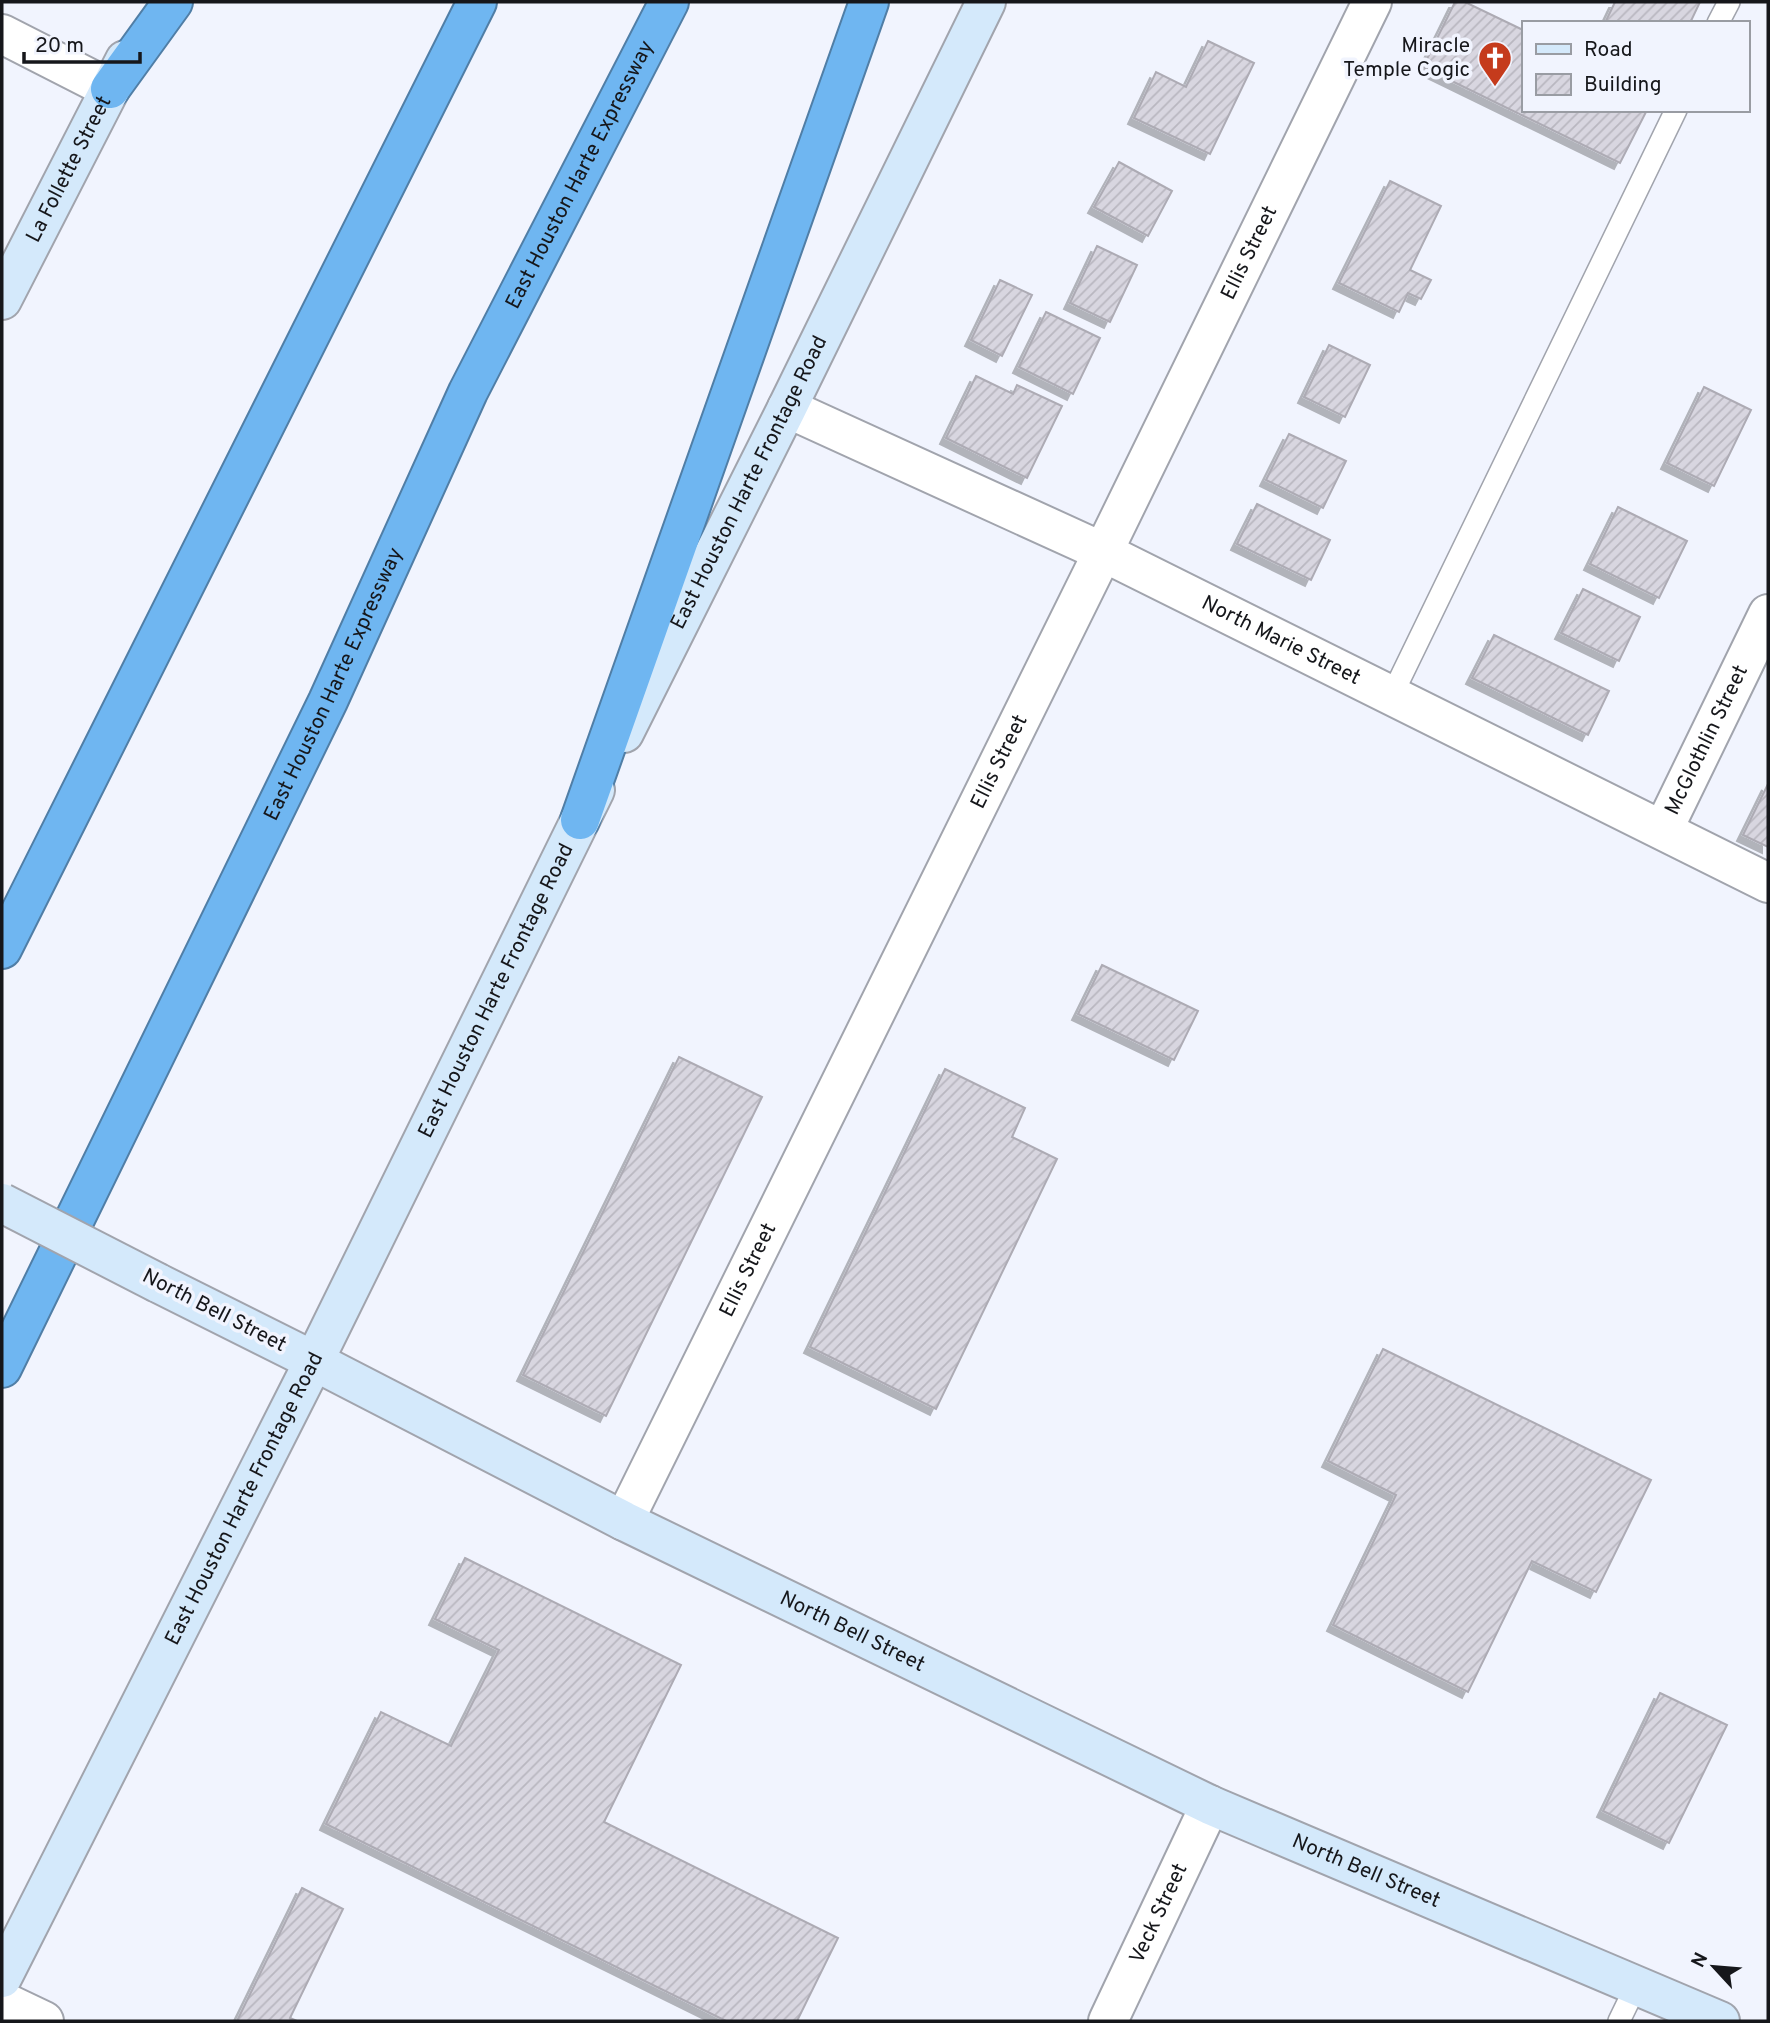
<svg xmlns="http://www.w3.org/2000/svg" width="1770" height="2023" font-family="Overpass,sans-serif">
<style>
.building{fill:url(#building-hatch);stroke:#adabb4;stroke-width:2;filter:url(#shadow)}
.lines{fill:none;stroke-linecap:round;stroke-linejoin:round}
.lane-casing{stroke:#a1a4ad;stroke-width:24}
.street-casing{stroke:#a1a4ad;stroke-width:42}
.secondary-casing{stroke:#a1a4ad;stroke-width:42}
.highway-casing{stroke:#507ea6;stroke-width:42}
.lane{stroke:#fff;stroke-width:21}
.street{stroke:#fff;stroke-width:38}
.secondary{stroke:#d4e9fb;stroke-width:38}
.highway{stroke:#6fb6f1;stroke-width:38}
.secondary-bridge-casing{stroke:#a1a4ad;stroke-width:42;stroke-linecap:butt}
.secondary-bridge{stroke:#d4e9fb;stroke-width:38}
.labels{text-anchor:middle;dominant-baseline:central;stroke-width:7;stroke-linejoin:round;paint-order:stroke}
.poi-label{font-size:21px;fill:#16171b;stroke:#f1f4fe;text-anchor:end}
.street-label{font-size:21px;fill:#16171b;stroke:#f1f4fe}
</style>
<defs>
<pattern id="building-hatch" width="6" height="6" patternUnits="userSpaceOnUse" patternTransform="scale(1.75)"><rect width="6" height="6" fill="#d8d6e0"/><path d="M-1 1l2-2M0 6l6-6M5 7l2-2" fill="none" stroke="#b9b7c0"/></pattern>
<filter id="shadow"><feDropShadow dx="-6" dy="6" stdDeviation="0" flood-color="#0004"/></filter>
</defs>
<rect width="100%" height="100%" fill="#f1f4fe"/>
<g class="building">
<polygon points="1455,2 1465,2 1523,30 1523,110 1647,110 1620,163 1423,67"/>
<polygon points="1615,2 1700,2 1690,23 1605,23"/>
<polygon points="1208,41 1254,63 1210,154 1134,118 1156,72 1186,87"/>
<polygon points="1119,162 1172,191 1148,236 1094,207"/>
<polygon points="1390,181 1441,206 1410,270 1431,280 1421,299 1408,293 1399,312 1339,283"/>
<polygon points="1097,246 1137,265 1110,322 1070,303"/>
<polygon points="1000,280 1032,295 1002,356 971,340"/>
<polygon points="1046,312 1100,338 1073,394 1019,367"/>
<polygon points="1329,345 1370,365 1345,417 1304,397"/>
<polygon points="976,376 1013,394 1017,385 1062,406 1027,478 946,438"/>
<polygon points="1704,387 1751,410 1714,486 1667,463"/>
<polygon points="1289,434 1346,461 1323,508 1266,480"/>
<polygon points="1257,504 1330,540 1311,580 1237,544"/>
<polygon points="1618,507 1687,541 1659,598 1590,564"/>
<polygon points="1583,589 1640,617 1619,661 1561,633"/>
<polygon points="1494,635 1609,691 1588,735 1472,678"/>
<polygon points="1768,784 1768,847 1743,835"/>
<polygon points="1102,965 1198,1011 1174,1060 1078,1014"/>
<polygon points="679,1057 762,1097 606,1416 523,1375"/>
<polygon points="945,1069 1025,1108 1012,1137 1057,1159 936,1409 810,1347"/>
<polygon points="1383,1349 1651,1480 1596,1592 1532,1561 1468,1692 1333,1625 1396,1495 1328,1461"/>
<polygon points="465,1558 681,1665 604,1822 838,1938 797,2021 726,2021 326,1824 381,1712 451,1746 499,1650 435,1619"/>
<polygon points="1660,1693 1727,1725 1669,1843 1603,1811"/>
<polygon points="302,1888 343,1909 290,2018 297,2021 237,2021"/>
</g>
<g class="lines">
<g class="lane-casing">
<g id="lane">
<polyline points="1718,23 1729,2"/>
<polyline points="1392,695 1676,110"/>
<polyline points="1619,2021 1636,1986"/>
</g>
</g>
<g class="street-casing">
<g id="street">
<polyline points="2,34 110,89"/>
<path id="s1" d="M787,408L1103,552L1768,883"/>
<path id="s2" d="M1663,830L1768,614"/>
<path id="s3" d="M624,1521L1103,552L1372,2"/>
<polyline points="2,2001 44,2021"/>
<path id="s4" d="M1108,2021L1210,1805"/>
</g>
</g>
<g class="secondary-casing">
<g id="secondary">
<path id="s5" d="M2,300L125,60"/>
<path id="s6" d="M624,733L787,408L986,2"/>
<path id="s7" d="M158,1283L314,1361L624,1521L1210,1805L1720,2021"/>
<path id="s8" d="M2,1978L314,1361L595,790"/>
</g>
</g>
<g class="highway-casing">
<g id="highway">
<polyline points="110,89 173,2"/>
<polyline points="580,820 869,2"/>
<polyline points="2,949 477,2"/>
<path id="s9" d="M2,1368L328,701L468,392L669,2"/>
</g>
</g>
<use href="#lane" class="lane"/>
<use href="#street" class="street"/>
<use href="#secondary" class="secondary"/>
<use href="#highway" class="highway"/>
<g class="secondary-bridge-casing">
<polyline id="secondary-bridge" points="2,1203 158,1283"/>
</g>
<use href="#secondary-bridge" class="secondary-bridge"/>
</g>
<defs>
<g id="church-pin" transform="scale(1.75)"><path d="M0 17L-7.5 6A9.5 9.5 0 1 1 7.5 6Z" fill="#c53b1c" stroke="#f1f4fe"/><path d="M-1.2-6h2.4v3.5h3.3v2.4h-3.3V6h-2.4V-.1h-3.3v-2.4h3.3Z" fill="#fff"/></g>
</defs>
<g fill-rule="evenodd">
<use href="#church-pin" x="1495" y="58"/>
</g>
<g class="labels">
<g class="poi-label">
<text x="1470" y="46">Miracle<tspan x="1470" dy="24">Temple Cogic</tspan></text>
</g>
<g class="street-label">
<text stroke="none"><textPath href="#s5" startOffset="147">La Follette Street</textPath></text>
<text stroke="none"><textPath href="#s9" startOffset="1326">East Houston Harte Expressway</textPath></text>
<text stroke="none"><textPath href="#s3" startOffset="1414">Ellis Street</textPath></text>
<text stroke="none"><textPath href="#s6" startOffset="280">East Houston Harte Frontage Road</textPath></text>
<text stroke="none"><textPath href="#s1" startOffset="546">North Marie Street</textPath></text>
<text stroke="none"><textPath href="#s9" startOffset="760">East Houston Harte Expressway</textPath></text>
<text stroke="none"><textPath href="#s2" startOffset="100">McGlothlin Street</textPath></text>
<text stroke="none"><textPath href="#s3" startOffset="847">Ellis Street</textPath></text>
<text stroke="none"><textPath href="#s8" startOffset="1104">East Houston Harte Frontage Road</textPath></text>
<text stroke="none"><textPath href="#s3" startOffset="280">Ellis Street</textPath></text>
<text transform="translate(214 1311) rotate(27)">North Bell Street</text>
<text stroke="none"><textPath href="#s8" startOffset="537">East Houston Harte Frontage Road</textPath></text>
<text stroke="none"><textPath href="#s7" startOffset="777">North Bell Street</textPath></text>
<text stroke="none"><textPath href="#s7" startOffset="1344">North Bell Street</textPath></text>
<text stroke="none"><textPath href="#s4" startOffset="119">Veck Street</textPath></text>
</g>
</g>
<rect width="1770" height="2023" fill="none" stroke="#16171b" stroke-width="7"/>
<rect x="1522" y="21" width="228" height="91" fill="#f1f4fe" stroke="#999ca3" stroke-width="2"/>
<rect x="1536" y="44" width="35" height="10" fill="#d4e9fb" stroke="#999ca3" stroke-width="2"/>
<text x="1584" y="56" font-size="21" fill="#16171b">Road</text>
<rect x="1536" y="74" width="35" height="21" fill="url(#building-hatch)" stroke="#999ca3" stroke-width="2"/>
<text x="1584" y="91" font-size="21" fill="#16171b">Building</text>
<g transform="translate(1714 1967) rotate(296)" stroke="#f1f4fe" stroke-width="5" paint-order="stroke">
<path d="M0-5L12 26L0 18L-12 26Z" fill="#16171b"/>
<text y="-10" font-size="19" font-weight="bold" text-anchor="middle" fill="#16171b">N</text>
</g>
<path d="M24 52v10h116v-10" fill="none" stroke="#16171b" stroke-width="3.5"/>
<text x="35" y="52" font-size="21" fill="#16171b" stroke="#f1f4fe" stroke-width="5" paint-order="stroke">20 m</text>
</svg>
